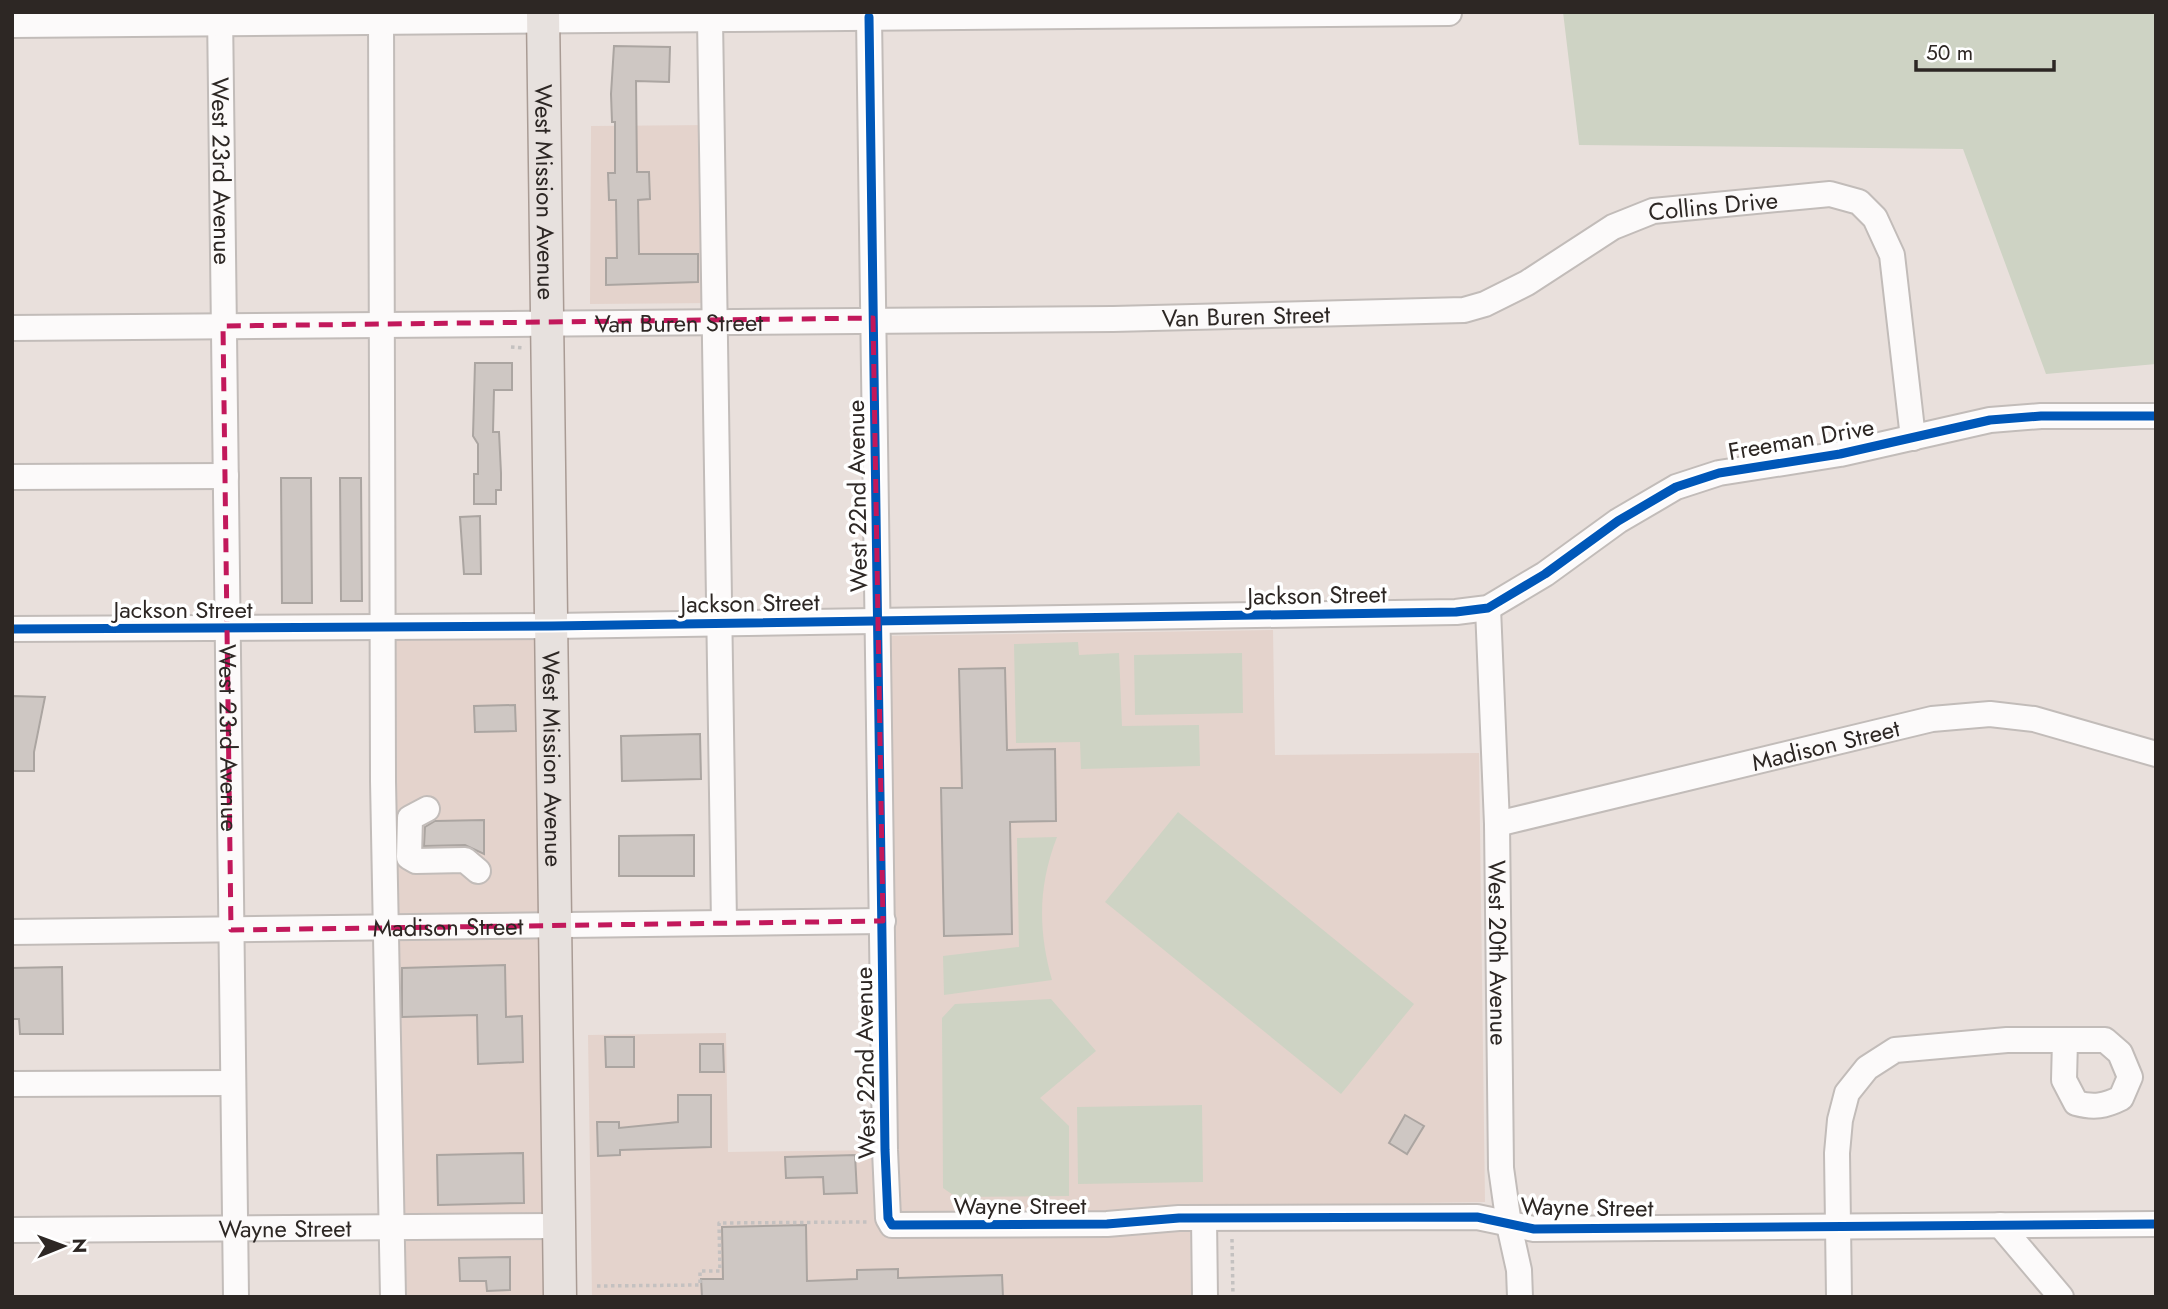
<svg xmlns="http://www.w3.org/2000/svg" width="2168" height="1309" font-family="Jost,sans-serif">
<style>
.built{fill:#e4d3cc}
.green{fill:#ced3c4}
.building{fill:#cec7c3;stroke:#aba5a1;stroke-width:2}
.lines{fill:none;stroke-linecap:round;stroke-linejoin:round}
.minor-casing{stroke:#c2bcb9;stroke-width:28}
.major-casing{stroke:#a99b94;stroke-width:35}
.path{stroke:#c4c1c0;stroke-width:3.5;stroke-dasharray:3.5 3.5;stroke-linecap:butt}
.minor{stroke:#fcfafa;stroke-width:24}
.major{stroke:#e7e1de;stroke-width:32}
.cycleway-casing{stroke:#fff;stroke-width:13}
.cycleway{stroke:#0057b8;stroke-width:9}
.marked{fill:none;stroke:#c2185b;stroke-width:5;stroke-dasharray:14 9;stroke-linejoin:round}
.labels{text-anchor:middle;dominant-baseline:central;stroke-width:7;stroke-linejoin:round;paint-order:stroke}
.street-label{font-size:24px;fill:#2d2724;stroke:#fff}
</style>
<rect width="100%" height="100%" fill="#e9e0dc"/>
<g class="built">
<polygon points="712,125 715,303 590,304 591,126"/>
<polygon points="384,627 536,638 555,1297 392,1297"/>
<polygon points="1273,630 1275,755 1479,753 1485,1202 1190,1206 1191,1297 592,1297 588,1035 726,1033 728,1152 885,1150 879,636"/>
</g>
<g class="green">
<polygon points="1563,12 2156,12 2156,364 2046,374 1963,149 1579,145"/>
<polygon points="1078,642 1079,655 1119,653 1122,726 1199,725 1200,766 1081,769 1080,742 1016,743 1014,644"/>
<polygon points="1242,653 1243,713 1135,715 1134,655"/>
<polygon points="1178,812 1414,1004 1341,1094 1105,902"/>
<path d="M1057,837C1038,886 1038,930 1052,980L944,995L943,956L1019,947L1017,838Z"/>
<polygon points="1051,999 1096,1051 1040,1098 1069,1126 1069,1196 956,1197 943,1188 942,1018 955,1004"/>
<polygon points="1202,1105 1203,1182 1078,1184 1077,1107"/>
</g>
<g class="building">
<polygon points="614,46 670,47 669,82 636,81 637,172 649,172 650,199 638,200 639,254 698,254 698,282 606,285 606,258 617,258 616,200 609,200 608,173 615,173 615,122 612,122 611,94"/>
<polygon points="475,363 512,363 512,390 494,390 493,432 499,432 501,473 501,490 496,490 496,504 474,504 474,474 478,474 478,444 473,436"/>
<polygon points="281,478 311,478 312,603 282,603"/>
<polygon points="340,478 361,478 362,601 341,601"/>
<polygon points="480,516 481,574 464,574 460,517"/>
<polygon points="1005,668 1007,750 1055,749 1056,821 1010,822 1012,934 944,936 941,788 962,788 959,669"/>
<polygon points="12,696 45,697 34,752 34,771 12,771"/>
<polygon points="515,705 516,731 475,732 474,706"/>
<polygon points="700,734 701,779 622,781 621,736"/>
<polygon points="484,820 484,854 465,845 424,846 425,827 435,821"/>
<polygon points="694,835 694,876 619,876 619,836"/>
<polygon points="505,965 506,1017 522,1016 523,1062 478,1064 477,1015 402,1017 402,968"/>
<polygon points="62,967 63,1034 20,1034 19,1019 12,1019 12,968"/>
<polygon points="605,1037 634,1037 634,1067 606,1067"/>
<polygon points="700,1044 723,1044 724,1072 700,1072"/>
<polygon points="678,1095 711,1095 711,1147 620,1150 620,1155 598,1156 597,1122 619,1122 619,1128 678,1122"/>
<polygon points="1405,1115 1424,1126 1407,1154 1389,1143"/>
<polygon points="523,1153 524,1203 438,1205 437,1155"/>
<polygon points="855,1155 857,1193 824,1194 823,1177 786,1178 785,1157"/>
<polygon points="806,1225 807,1281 857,1279 857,1270 898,1269 898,1278 1002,1275 1003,1297 702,1297 701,1279 723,1279 722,1227"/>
<polygon points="510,1257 510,1290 487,1291 486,1281 460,1281 459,1258"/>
</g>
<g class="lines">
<g class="minor-casing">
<g id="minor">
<path id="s1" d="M220,12L236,1297"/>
<polyline points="381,12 383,781 393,1297"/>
<polyline points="869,17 885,1150 888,1218 892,1225 1107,1224 1179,1218 1477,1217 1534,1229 2156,1224"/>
<polyline points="710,19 724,923"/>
<polyline points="12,25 1449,13"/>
<path id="s2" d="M12,328L1113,319L1464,310L1485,304L1527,283L1613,227L1653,211L1830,194L1859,202L1875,218L1892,255L1913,438"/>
<polyline points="12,477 226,476"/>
<path id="s3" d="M1488,608L1497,824L1501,1168L1509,1225L1519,1270L1520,1297"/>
<polyline points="12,629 552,626 1456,612 1488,608 1545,574 1618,521 1676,487 1719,473 1840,454 1990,420 2041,416 2156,416"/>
<polyline points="427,809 410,818 409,857 416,861 465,860 478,871"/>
<path id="s4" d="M1497,824L1932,719L1990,714L2034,719L2156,754"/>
<path id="s5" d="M12,932L883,921"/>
<path d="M2065,1040H2105L2120,1053L2130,1077L2121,1098C2105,1106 2094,1108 2076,1103L2064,1080Z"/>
<polyline points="12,1084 233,1083"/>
<polyline points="1204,1218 1205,1297"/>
<polyline points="2000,1225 2061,1297"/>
<path id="s6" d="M12,1230L559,1226"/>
<polyline points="1839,1297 1837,1153 1840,1120 1847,1093 1867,1068 1895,1050 2007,1040 2065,1040"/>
</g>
</g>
<g class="major-casing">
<g id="major">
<path id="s7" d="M543,12L560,1297"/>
</g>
</g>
<g class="path">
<polyline points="511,347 525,348"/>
<polyline points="1232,1239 1233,1297"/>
<polyline points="597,1286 700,1285 700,1271 720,1271 719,1223 867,1222"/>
</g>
<use href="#minor" class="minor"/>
<use href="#major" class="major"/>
<g class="cycleway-casing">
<g id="cycleway">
<polyline points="869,17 885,1150 888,1218 892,1225 1107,1224 1179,1218 1477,1217 1534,1229 2156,1224"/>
<polyline points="12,629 552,626 1456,612 1488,608 1545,574 1618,521 1676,487 1719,473 1840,454 1990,420 2041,416 2156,416"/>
</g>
</g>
<use href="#cycleway" class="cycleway"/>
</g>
<path class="marked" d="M873,318L883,921L231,930L223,326Z"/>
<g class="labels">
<g class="street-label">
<text stroke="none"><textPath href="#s1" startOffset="159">West 23rd Avenue</textPath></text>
<text stroke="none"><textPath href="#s7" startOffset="180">West Mission Avenue</textPath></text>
<text stroke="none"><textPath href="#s2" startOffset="1727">Collins Drive</textPath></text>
<text stroke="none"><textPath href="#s2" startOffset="1234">Van Buren Street</textPath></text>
<text stroke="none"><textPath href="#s2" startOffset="667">Van Buren Street</textPath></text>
<text transform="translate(1801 439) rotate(-10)">Freeman Drive</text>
<text transform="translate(857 496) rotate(-91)">West 22nd Avenue</text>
<text transform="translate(1317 595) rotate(-1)">Jackson Street</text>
<text transform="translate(750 603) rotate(-1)">Jackson Street</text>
<text x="183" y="609">Jackson Street</text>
<text stroke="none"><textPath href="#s1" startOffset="726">West 23rd Avenue</textPath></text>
<text stroke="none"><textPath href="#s4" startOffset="338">Madison Street</textPath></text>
<text stroke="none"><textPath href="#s7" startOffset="747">West Mission Avenue</textPath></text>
<text stroke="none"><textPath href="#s5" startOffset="436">Madison Street</textPath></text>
<text stroke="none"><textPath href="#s3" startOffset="345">West 20th Avenue</textPath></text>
<text transform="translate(865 1063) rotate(-91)">West 22nd Avenue</text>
<text x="1020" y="1205">Wayne Street</text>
<text transform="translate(1587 1207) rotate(1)">Wayne Street</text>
<text stroke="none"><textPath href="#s6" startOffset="273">Wayne Street</textPath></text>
</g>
</g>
<rect width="2168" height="1309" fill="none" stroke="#2d2724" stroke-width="28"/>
<g transform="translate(63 1246) rotate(89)" stroke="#ffffff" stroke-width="5" paint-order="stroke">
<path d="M0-5L12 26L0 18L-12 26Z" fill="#2d2724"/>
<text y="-10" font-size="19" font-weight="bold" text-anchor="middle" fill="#2d2724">N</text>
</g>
<path d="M1916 60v10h138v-10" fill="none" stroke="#2d2724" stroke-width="3.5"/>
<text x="1926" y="60" font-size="21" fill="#2d2724" stroke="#ffffff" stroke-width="5" paint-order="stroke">50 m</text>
</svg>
